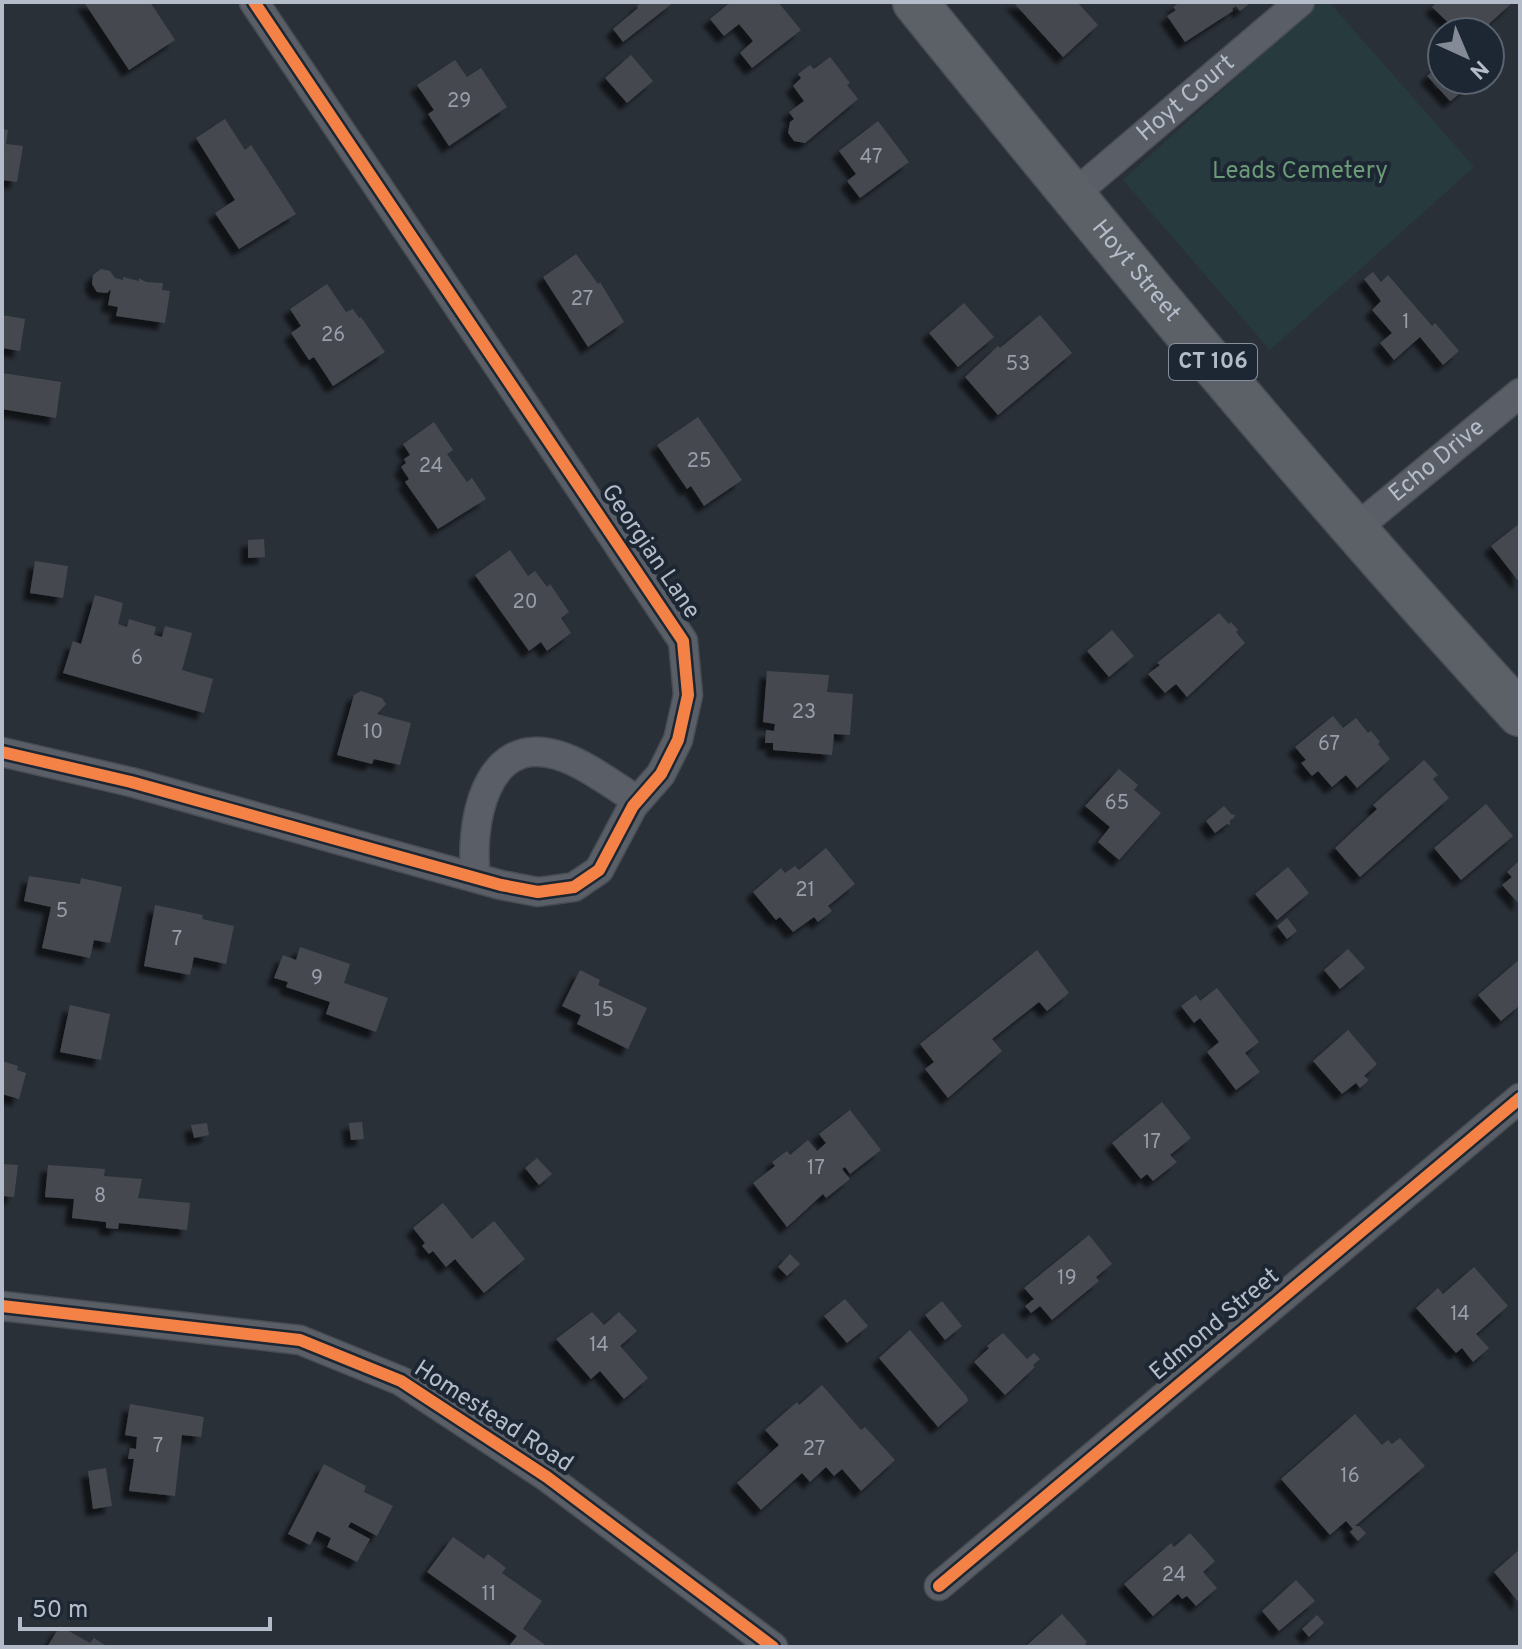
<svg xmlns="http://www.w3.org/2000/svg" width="1522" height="1649" font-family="Overpass,sans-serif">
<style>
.green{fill:#273a3e}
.building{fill:#444950;filter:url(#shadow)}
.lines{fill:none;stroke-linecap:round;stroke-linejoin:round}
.minor-casing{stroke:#484c53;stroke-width:31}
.primary-casing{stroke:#484c55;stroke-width:47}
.minor{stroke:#5a5e66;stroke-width:28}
.primary{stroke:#5c6168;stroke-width:44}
.cycleway-casing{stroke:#1d2633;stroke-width:17}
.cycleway{stroke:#f48246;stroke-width:12}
.labels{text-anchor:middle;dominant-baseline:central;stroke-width:8;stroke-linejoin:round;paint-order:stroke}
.number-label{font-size:20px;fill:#989fab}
.shield{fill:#1d2633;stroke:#878f9c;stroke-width:2}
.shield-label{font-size:22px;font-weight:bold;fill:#b4bcc9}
.street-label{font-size:24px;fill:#b4bcc9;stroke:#1d2633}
.park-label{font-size:24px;fill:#6b9a76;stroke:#1d2633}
</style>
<defs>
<filter id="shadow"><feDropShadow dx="-7" dy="7" stdDeviation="2" flood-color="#0009"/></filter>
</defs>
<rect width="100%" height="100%" fill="#2a3038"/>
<polygon class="green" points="1320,2 1329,2 1474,167 1270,350 1123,180"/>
<g class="building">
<polygon points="84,2 150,2 175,40 129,70"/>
<polygon points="642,2 674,2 623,42 613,29 638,8 637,6"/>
<polygon points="731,2 778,2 801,30 752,68 740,53 753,41 739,24 724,36 710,19"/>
<polygon points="1013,2 1077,2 1098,25 1063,57"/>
<polygon points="1180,2 1246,2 1248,5 1240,11 1236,6 1232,9 1233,11 1185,42 1167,16 1176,10 1173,7"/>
<polygon points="1437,2 1513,2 1480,32 1458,32 1432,7"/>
<polygon points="631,55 653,81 627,103 605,78"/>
<polygon points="830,57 850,83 847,85 858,99 805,143 794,141 788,133 790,122 794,119 789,112 804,101 793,86 801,78 798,74 810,65 814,69"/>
<polygon points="455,60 467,77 481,68 507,107 449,146 428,114 434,110 417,85"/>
<polygon points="1442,62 1442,80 1475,80 1452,100 1450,101 1427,76"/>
<polygon points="225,119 245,150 251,145 296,214 239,249 215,213 235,200 196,138"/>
<polygon points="878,121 909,162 860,198 847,181 856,174 839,151"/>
<polygon points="2,129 8,130 6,144 23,146 17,182 2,180"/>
<polygon points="576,254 598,284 600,282 624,322 588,347 543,277"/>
<polygon points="101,269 110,271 115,278 123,280 123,277 139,281 139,278 146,282 163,283 162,290 170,291 165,323 116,316 118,307 108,305 111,289 107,293 97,292 92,284 93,275"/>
<polygon points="1373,272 1381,282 1388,275 1432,326 1435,323 1459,351 1443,365 1420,337 1394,360 1380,343 1392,333 1372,310 1381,301 1364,279"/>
<polygon points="327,284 346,312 353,309 359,318 361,317 385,352 333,386 314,357 309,360 291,333 301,326 290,309"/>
<polygon points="964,303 994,337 958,367 929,333"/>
<polygon points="2,315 25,319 20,351 2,348"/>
<polygon points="1040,315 1072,353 998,415 965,377 998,346 1000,348"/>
<polygon points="2,373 61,382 56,418 2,409"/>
<polygon points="698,417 742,480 704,506 691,486 687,489 657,445"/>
<polygon points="434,422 453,450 447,454 467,482 472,478 486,499 438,529 405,482 409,479 401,467 406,463 404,459 410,455 403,444"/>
<polygon points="1519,524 1520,526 1520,583 1491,546"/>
<polygon points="264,539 265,557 248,558 248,540"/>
<polygon points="510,550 528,576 535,571 547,587 550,584 569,612 561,618 571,633 547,651 541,642 529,651 475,575"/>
<polygon points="35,561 68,566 63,598 30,593"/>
<polygon points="95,595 123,603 118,624 127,627 129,619 156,627 154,635 162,637 165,626 192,633 182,670 213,679 204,713 63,673 73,641 81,644"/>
<polygon points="1219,613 1229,624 1231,622 1238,630 1236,632 1245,643 1187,697 1176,684 1165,693 1148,674 1160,665 1157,663"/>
<polygon points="1112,630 1134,656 1109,677 1087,651"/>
<polygon points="767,671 829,675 827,692 853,694 850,735 834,734 832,755 773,750 773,743 765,743 766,730 774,731 775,724 763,722"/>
<polygon points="361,691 382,698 386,704 377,714 411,723 400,765 374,759 372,764 337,755 354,695"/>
<polygon points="1333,716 1343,728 1356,718 1368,733 1371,731 1380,742 1378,744 1390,759 1357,788 1346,775 1332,787 1318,771 1312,776 1301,763 1306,760 1295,747"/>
<polygon points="1424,760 1438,775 1433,779 1449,798 1360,877 1335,848 1377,809 1373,805"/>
<polygon points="1119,769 1138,785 1134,790 1161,813 1119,860 1098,842 1110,827 1085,806"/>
<polygon points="1486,804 1513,836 1461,880 1434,848"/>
<polygon points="1224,806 1231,814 1235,815 1234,818 1230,820 1230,825 1227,824 1215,833 1206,821"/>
<polygon points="826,848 855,884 828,906 832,911 818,922 814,917 793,932 780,917 776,920 753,892 781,868 785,873 795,866 799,870"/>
<polygon points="1520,860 1520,905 1502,885 1512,877 1507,872"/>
<polygon points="1288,867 1309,893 1277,920 1255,894"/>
<polygon points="29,876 80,884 81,878 122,887 110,943 94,940 90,958 42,948 51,907 24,901"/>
<polygon points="155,905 203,915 202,919 234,926 226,964 194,957 190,975 144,966"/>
<polygon points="1287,918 1297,931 1287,939 1277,926"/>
<polygon points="300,947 350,964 344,983 388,998 376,1032 326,1014 330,1002 286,987 288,982 274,978 283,955 296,960"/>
<polygon points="1348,949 1365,968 1340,989 1324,970"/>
<polygon points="1037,950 1069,993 1047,1011 1039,1002 992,1039 1002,1051 948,1098 925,1069 934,1062 920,1044"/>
<polygon points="1520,959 1520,1005 1501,1021 1478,995"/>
<polygon points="580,970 600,980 598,985 647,1008 628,1049 577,1024 581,1015 562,1006"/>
<polygon points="1217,988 1259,1042 1245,1053 1260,1072 1236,1090 1207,1052 1219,1042 1200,1018 1194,1023 1181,1006 1196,995 1200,1001"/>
<polygon points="70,1005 110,1014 101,1060 60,1052"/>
<polygon points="1348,1030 1377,1064 1364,1076 1369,1080 1360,1088 1356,1083 1342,1094 1313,1061"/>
<polygon points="2,1061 18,1066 17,1070 26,1073 19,1099 2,1094"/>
<polygon points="1162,1102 1191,1138 1170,1155 1177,1162 1153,1181 1147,1174 1141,1179 1112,1143"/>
<polygon points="850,1110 881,1150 850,1174 845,1167 842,1169 850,1179 826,1198 823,1194 787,1227 753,1183 775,1166 772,1162 787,1151 790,1155 808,1140 817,1151 826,1143 819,1134"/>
<polygon points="362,1122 364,1139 351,1140 349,1123"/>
<polygon points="207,1123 209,1135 194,1138 191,1125"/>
<polygon points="537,1158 552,1174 539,1185 525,1168"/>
<polygon points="2,1164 18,1165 14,1197 2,1196"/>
<polygon points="48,1165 105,1169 104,1176 142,1179 138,1198 190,1203 187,1230 119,1223 118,1229 106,1228 106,1222 72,1218 74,1199 45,1197"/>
<polygon points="443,1203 472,1239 494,1221 525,1259 484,1293 455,1259 446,1267 433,1251 429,1254 422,1246 425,1243 413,1228"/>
<polygon points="1089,1235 1112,1264 1096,1277 1099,1281 1052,1320 1040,1306 1031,1313 1025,1306 1034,1299 1024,1288"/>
<polygon points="790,1254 800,1264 787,1276 778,1267"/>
<polygon points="1474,1267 1508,1306 1476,1334 1489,1348 1473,1362 1462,1348 1456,1353 1416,1308 1438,1288 1443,1294"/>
<polygon points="845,1299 868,1326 847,1343 824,1316"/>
<polygon points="942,1301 962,1326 945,1340 925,1315"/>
<polygon points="592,1312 604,1325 619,1312 637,1331 620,1346 648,1378 624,1399 600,1371 591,1379 556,1339"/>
<polygon points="910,1330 967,1397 968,1401 938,1427 879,1358"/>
<polygon points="1003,1333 1027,1359 1034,1353 1040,1359 1033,1365 1035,1367 1005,1395 974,1362 989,1348 987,1346"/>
<polygon points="822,1385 861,1430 865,1427 895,1460 861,1491 842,1469 834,1476 826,1467 810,1482 802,1473 761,1510 737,1483 779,1445 765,1430 797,1402 799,1405"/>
<polygon points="130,1404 204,1417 201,1437 182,1435 175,1496 129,1491 134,1459 128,1459 130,1448 136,1449 137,1437 125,1435"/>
<polygon points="1355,1414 1382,1445 1388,1440 1392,1444 1400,1438 1425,1466 1355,1526 1359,1526 1366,1533 1358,1541 1350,1532 1353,1529 1346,1521 1330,1535 1281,1479"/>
<polygon points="324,1464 366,1486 364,1492 393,1506 377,1536 351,1522 348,1527 370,1539 357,1562 327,1547 331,1538 317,1531 310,1545 288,1534"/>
<polygon points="106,1468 112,1506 93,1509 88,1471"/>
<polygon points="1190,1533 1215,1561 1203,1572 1217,1588 1196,1606 1187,1596 1182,1599 1178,1594 1153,1616 1124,1584 1171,1543 1174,1547"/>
<polygon points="453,1537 484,1559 488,1554 506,1568 502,1573 542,1601 523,1629 548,1647 508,1647 517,1636 427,1572"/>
<polygon points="1520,1549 1520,1604 1494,1572"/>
<polygon points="1296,1580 1315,1601 1279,1631 1262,1611"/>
<polygon points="1062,1614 1087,1642 1085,1644 1088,1647 1025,1647"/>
<polygon points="1317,1615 1324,1623 1309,1637 1302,1629"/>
<polygon points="60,1626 90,1643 94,1638 108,1647 47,1647"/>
</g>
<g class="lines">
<g class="minor-casing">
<g id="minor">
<path id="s1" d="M1072,196L1300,2"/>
<path id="s2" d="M1354,530L1520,393"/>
<polyline points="2,752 131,782 501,885 538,892 574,887 599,870 633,806 661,774 678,740 688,695 683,641 254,2"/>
<path d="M476,878C469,827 484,733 557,755C583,762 614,786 637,800"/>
<polyline points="2,1306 300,1340 401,1381 547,1477 773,1647"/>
<polyline points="939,1586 1520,1098"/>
</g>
</g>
<g class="primary-casing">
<g id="primary">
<path id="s3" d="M915,2C1111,244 1309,485 1520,714"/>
</g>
</g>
<use href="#minor" class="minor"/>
<use href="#primary" class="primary"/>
<g class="cycleway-casing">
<g id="cycleway">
<polyline points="2,752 131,782 501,885 538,892 574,887 599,870 633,806 661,774 678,740 688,695 683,641 254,2"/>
<polyline points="2,1306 300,1340 401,1381 547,1477 773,1647"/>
<polyline points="939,1586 1520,1098"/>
</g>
</g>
<use href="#cycleway" class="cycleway"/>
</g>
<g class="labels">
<g class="number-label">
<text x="459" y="102">29</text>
<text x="871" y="158">47</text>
<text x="582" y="300">27</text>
<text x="1406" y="323">1</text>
<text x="333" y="336">26</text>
<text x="1018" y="365">53</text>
<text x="699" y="462">25</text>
<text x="431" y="467">24</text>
<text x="525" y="603">20</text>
<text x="137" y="659">6</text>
<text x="804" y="713">23</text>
<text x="373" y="733">10</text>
<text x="1329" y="745">67</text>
<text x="1117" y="804">65</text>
<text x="805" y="891">21</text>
<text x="62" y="912">5</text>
<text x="177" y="940">7</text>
<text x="317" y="979">9</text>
<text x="604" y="1011">15</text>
<text x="1152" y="1143">17</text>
<text x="816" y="1169">17</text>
<text x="100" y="1197">8</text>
<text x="1067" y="1279">19</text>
<text x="1460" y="1315">14</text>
<text x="599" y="1346">14</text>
<text x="158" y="1447">7</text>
<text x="814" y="1450">27</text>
<text x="1350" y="1477">16</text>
<text x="1174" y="1576">24</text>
<text x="489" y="1595">11</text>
</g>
<rect class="shield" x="1169" y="344" width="88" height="36" rx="6"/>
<g class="shield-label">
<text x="1213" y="362">CT 106</text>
</g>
<g class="street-label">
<text stroke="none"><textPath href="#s1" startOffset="150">Hoyt Court</textPath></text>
<text stroke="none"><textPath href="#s3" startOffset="348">Hoyt Street</textPath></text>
<text stroke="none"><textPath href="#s2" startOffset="108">Echo Drive</textPath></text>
<text transform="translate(650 552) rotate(56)">Georgian Lane</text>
<text transform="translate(1215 1325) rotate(-40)">Edmond Street</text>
<text transform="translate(493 1417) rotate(33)">Homestead Road</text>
</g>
<g class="park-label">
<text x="1300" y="172">Leads Cemetery</text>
</g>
</g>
<rect width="1522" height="1649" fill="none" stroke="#b4bcc9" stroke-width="8"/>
<g transform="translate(1466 56) rotate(136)"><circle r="38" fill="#1d2633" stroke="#59626f" stroke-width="2"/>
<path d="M0-6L14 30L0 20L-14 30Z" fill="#848b96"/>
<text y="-12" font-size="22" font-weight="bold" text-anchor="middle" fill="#b4bcc9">N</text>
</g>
<path d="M20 1617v12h250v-12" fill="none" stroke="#b4bcc9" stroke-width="4"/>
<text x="32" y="1617" font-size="24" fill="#b4bcc9" stroke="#1d2633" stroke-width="6" paint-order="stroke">50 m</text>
</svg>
